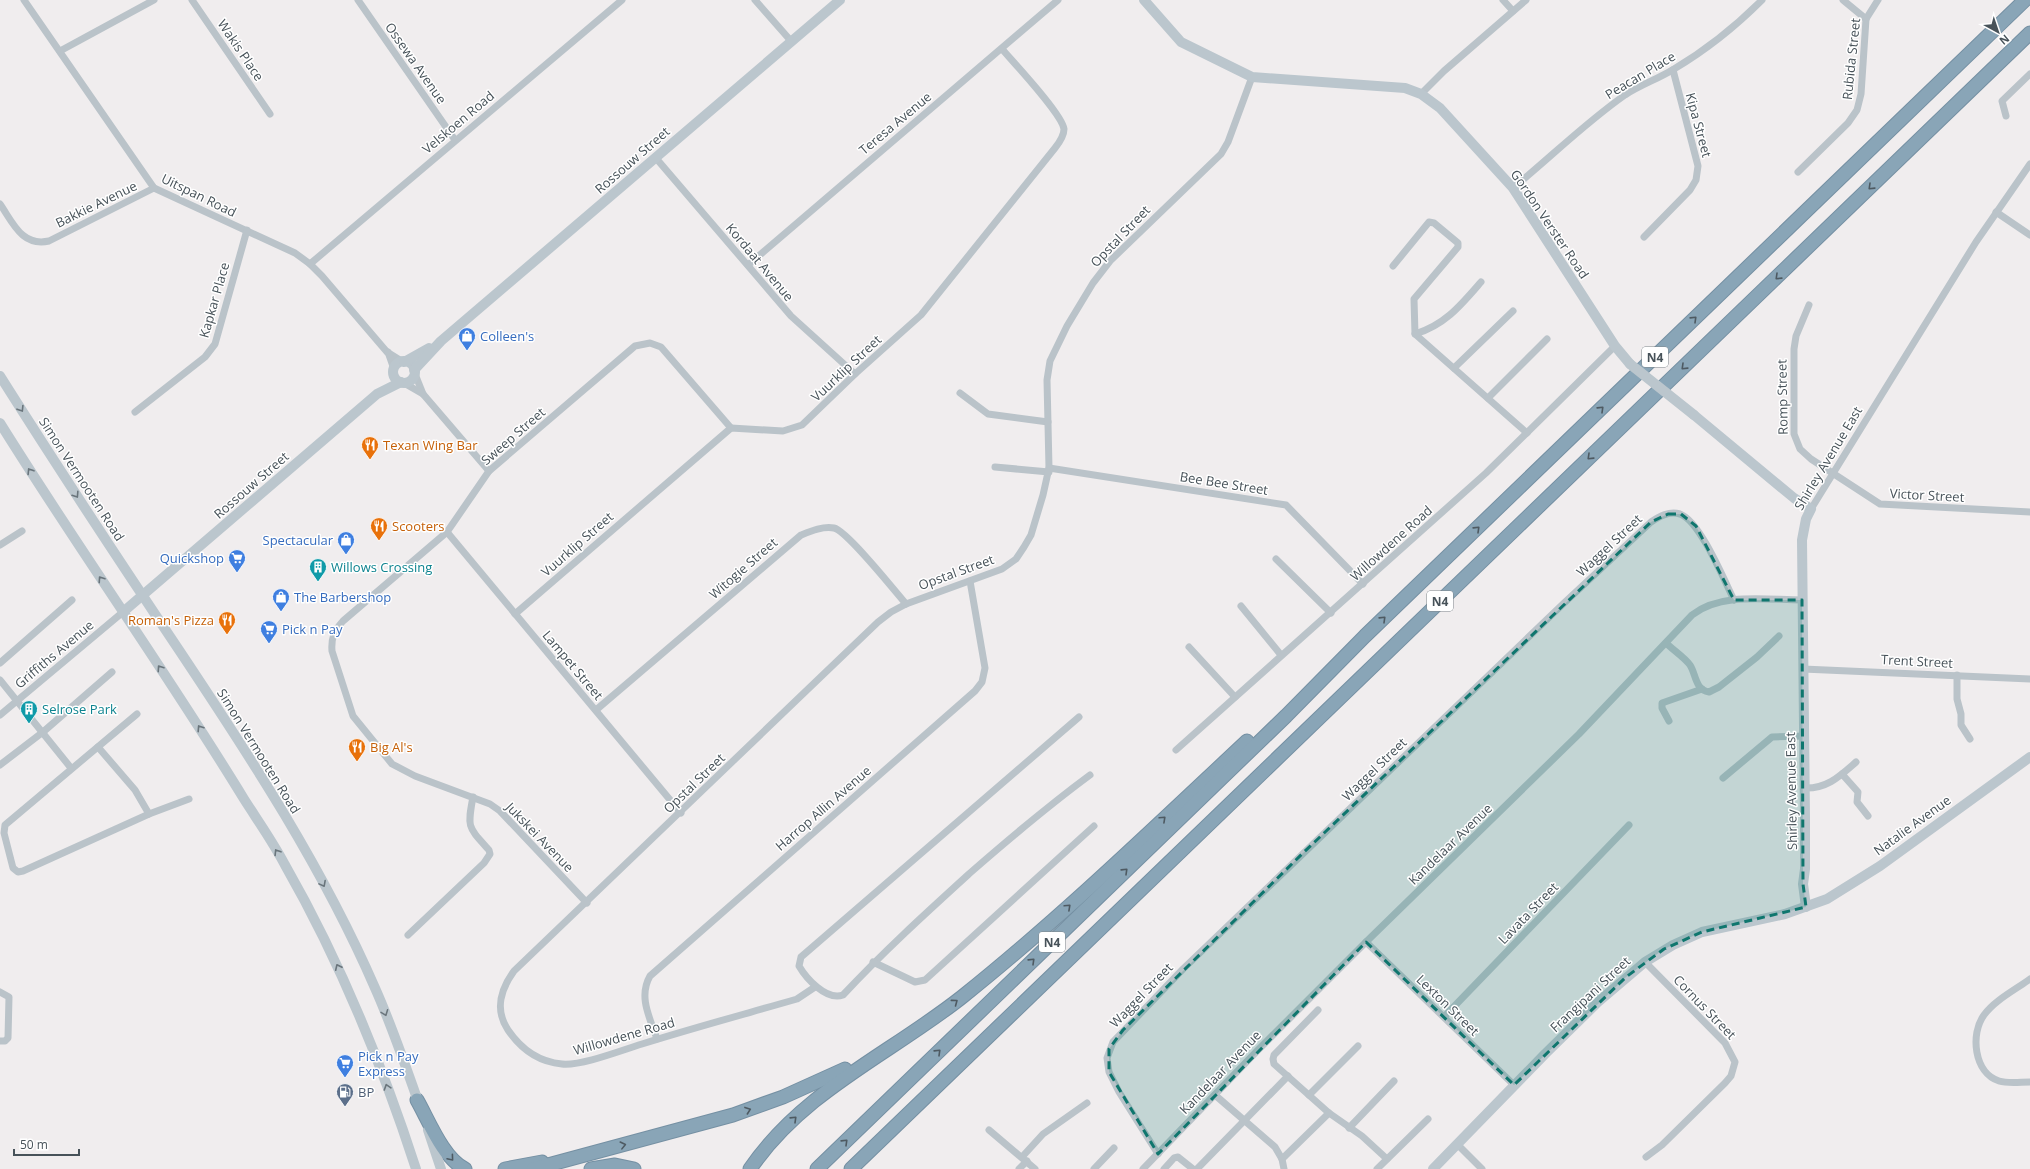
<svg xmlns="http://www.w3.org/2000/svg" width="2030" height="1169" font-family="'Open Sans',sans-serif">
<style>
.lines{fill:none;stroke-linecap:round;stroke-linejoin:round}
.highway-casing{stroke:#7590a3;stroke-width:15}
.street{stroke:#bac3c9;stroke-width:7}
.secondary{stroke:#bbc6cd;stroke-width:10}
.highway{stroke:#89a5b7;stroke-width:13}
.secondary-bridge{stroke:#bbc6cd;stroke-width:10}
.oneway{stroke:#4e5a62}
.oneway2{stroke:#6a757c}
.marked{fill:#0f766e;fill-opacity:0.2;stroke:#0f766e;stroke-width:3;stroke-dasharray:8 5;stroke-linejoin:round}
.labels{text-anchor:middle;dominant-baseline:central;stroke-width:3;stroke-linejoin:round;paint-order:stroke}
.shield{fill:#fff;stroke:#7e868b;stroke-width:1}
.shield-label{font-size:12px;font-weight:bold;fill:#475259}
.street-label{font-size:13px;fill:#475259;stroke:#fff}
.shop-label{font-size:13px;fill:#366cbe;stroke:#fff;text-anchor:start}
.food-label{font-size:13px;fill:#c56008;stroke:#fff;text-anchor:start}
.culture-label{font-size:13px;fill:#0d838f;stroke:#fff;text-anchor:start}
.service-label{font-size:13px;fill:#4e5e75;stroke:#fff;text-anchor:start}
</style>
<rect width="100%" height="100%" fill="#f0edee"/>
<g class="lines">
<g class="highway-casing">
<g id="highway">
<path d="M417,1100C429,1121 443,1158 465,1169"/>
<polyline points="505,1169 542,1162"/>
<polyline points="533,1169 733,1115 783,1097 845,1069"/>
<polyline points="591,1169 615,1165 634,1169"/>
<path d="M750,1169C803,1091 890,1054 962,997C1062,917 1154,828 1247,741"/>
<polyline points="817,1169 1286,716 1365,636 2025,0"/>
<polyline points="851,1169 2030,33"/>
</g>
</g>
<g class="street">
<polyline points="24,0 154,188 295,253 310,264 322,276 387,352 403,362"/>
<polyline points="192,0 270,114"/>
<polyline points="358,0 455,140"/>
<polyline points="755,0 791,41"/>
<polyline points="1503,0 1513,11"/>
<polyline points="1843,0 1866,19"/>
<polyline points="60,51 154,0"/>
<polyline points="1421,94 1444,71 1526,0"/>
<polyline points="2006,116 2002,101 2030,74"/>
<polyline points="655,157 791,316 855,374"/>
<polyline points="1798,172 1848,123 1857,110 1861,94 1866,19 1878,0"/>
<path d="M1513,188C1551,157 1585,123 1625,95C1640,85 1658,79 1674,69C1706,50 1735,27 1762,0"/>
<path d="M0,204C13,223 22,247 49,241L154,188"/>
<polyline points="1996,212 2030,235"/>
<polyline points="1644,237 1690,190 1696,180 1698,166 1673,70"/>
<polyline points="310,264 622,0"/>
<polyline points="748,265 1058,0"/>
<polyline points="1393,266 1429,222 1434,223 1458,243 1458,247 1414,299 1415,334 1527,433"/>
<polyline points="1809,305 1796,336 1794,349 1794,434 1800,449 1811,459 1880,504 2030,512"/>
<path d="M1415,334C1445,325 1461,305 1481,282"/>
<polyline points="388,352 394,369"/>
<polyline points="1454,368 1513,311"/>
<polyline points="415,374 423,394"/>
<polyline points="404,383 423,394 489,471"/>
<polyline points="960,393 988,414 1048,422"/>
<polyline points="1488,398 1547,339"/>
<polyline points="135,412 205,357 215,344 247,230"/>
<polyline points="995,467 1049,472"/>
<polyline points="1049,468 1286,505 1363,584"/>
<polyline points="1811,509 1976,242 2030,164"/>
<polyline points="447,532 681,813"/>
<polyline points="0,545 22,531"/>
<polyline points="1276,559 1331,613"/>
<polyline points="1241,606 1281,655"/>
<path d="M515,614L731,428L783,431L802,425L855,374L921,315L1055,148C1059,143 1064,136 1064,129C1062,114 1014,63 1002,49"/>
<path d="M1666,643C1673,650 1684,657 1690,665C1696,674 1695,690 1709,692L1719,687L1757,657L1779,636"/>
<polyline points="1189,647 1235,697"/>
<polyline points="0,663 72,600"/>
<polyline points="1803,669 2030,679"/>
<polyline points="1957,675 1957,699 1961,714 1961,725 1970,739"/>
<polyline points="0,680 71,768"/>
<path d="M596,710L801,535C811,531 823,526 834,528C847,531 895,591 906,604"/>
<polyline points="137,714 5,825 4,833 13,868 18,872 23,871 149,814 189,799"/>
<polyline points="0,715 123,612"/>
<path d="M1079,717L801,957L799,966C806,978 826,1001 843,995C883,952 926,913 970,873C1009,839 1048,806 1090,775"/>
<polyline points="1669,721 1662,708 1662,703 1702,689"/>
<polyline points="98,747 135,790 149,814"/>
<polyline points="1176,750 1486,473 1615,346"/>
<polyline points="0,765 43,732 112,672"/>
<polyline points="1842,774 1858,792 1857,802 1868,816"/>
<polyline points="1723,778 1772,737 1804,736"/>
<path d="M1804,788C1827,789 1840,776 1856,762"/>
<path d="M587,903L500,811L490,804L415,776L392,764L353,716L332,651C331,638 334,631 343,621L447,532L489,471L635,346L650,343L661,347L731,428"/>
<path d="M408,935L484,863L490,854L489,850C468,827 467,828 473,797"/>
<polyline points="1366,942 1514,1085"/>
<polyline points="873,962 915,982 925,980 1094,826"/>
<polyline points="1645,962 1725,1043 1735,1062 1731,1076 1725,1083 1662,1145 1646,1157"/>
<path d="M2030,979C2015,990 1995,1000 1984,1015C1970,1034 1974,1073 1999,1081C2009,1084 2020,1082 2030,1082"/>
<path d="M815,987L797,999C745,1014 693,1028 642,1044C622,1050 582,1066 562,1064C539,1062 521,1049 508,1030C494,1009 501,989 514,971L878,622L891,612L906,604L1002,569L1016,559L1024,547L1031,535L1043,495L1049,468L1047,380L1050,361L1067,326L1093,283L1110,261L1221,154L1228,142L1252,77"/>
<polyline points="0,992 9,997 8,1038 5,1041 0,1041"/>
<polyline points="1318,1010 1274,1055 1273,1059 1274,1064 1329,1113 1362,1136 1387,1159"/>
<polyline points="1444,1017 1629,825"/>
<path d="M657,1039C650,1018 638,997 650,976L975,691L982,682L985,668L970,581"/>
<polyline points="1215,1095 1275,1147 1282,1159 1284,1169"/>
<polyline points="1309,1095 1358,1046"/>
<polyline points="1349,1128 1394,1081"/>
<polyline points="989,1130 1035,1169"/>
<polyline points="1458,1145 1482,1169"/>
<path d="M1158,1154L1119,1092L1109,1072L1107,1058L1113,1042L1183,969L1563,604L1651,522C1660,516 1669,511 1680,514C1700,521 1724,580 1734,600"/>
<polyline points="1022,1157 1043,1134 1087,1103"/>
<polyline points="1282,1159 1329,1113"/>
<polyline points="1019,1169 1027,1161"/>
<polyline points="1094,1169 1114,1148"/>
<path d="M1143,1169L1257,1051L1366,942L1579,734L1692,615C1721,592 1767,600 1802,600"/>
<polyline points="1164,1169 1174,1158 1178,1157 1193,1169"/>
<polyline points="1197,1169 1288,1076"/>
<polyline points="1377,1169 1428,1119"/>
</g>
<g class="secondary">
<polyline points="1144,0 1181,42 1252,77 1405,88 1421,94 1440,108 1513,188 1615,346 1630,364"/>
<circle cx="404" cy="372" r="11"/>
<polyline points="404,362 429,348"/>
<polyline points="414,370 441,341 840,0"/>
<path d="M0,376C58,468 118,559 179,650C251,758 323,868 375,988C392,1026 406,1067 420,1107"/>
<polyline points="1694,415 1794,498 1811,509 1806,519 1802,540 1805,819 1805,869 1803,884 1806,907"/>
<path d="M0,423C79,550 166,671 244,799C258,821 273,842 285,865C340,961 382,1064 416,1169"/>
<polyline points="123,612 377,394 401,382"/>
<polyline points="428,1130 441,1169"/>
<polyline points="1433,1169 1545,1054 1598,1002 1645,962 1673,945 1702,932 1785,914 1827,899 1880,866 2030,757"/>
</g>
<use href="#highway" class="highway"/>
<polyline class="secondary-bridge" points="1630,364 1694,415"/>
</g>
<defs><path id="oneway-chevron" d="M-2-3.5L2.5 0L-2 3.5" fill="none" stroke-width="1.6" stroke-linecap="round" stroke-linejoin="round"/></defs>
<g class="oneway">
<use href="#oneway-chevron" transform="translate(1871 187) rotate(136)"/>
<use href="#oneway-chevron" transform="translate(1778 277) rotate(136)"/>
<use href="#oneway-chevron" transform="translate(1694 319) rotate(-44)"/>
<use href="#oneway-chevron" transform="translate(1684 367) rotate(136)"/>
<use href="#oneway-chevron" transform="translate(1601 409) rotate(-44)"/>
<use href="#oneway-chevron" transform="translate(1590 457) rotate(136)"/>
<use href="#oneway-chevron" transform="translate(1477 529) rotate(-44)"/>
<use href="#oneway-chevron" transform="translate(1383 619) rotate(-44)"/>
<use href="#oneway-chevron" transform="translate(1163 819) rotate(-43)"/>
<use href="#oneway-chevron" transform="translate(1125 871) rotate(-44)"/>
<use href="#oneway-chevron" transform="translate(1068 907) rotate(-43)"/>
<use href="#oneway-chevron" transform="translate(1032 961) rotate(-44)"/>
<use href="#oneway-chevron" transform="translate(955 1002) rotate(-37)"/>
<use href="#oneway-chevron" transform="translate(938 1052) rotate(-44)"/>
<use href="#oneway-chevron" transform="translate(748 1110) rotate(-20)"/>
<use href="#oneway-chevron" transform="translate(794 1119) rotate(-44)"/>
<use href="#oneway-chevron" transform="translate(845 1142) rotate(-44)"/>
<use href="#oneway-chevron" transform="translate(623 1145) rotate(-14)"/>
<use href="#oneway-chevron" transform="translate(451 1158) rotate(50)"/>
</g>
<g class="oneway2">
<use href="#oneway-chevron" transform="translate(21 409) rotate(58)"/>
<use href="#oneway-chevron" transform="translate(30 471) rotate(-122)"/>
<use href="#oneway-chevron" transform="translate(76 495) rotate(57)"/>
<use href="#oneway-chevron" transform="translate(101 579) rotate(-124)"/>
<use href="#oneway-chevron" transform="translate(160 668) rotate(-124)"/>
<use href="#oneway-chevron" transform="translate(200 728) rotate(-123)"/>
<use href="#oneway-chevron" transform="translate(277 852) rotate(-122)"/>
<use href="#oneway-chevron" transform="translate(323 884) rotate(62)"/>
<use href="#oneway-chevron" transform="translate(338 967) rotate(-115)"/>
<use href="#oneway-chevron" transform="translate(385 1013) rotate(69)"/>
<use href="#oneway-chevron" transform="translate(387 1087) rotate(-108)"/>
</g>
<path class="marked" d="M1668,514H1681L1696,526L1734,600H1802L1803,884L1806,907L1702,932L1664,949L1626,977L1514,1085L1366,942L1158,1154L1109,1072V1049L1123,1030L1302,854L1651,522Z"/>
<defs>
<g id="shop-pin" transform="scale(0.9)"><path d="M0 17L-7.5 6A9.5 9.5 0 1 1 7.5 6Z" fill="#3f7fe0" stroke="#fff"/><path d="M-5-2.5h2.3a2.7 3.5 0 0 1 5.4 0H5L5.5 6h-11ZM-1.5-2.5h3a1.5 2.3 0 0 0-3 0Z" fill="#fff"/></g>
<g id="restaurant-pin" transform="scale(0.9)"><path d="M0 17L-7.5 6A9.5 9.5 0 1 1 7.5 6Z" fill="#e8710a" stroke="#fff"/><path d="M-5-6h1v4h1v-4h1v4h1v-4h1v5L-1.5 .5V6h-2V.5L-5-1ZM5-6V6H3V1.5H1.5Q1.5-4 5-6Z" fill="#fff"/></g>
<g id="supermarket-pin" transform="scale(0.9)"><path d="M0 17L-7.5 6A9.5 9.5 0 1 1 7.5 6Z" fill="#3f7fe0" stroke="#fff"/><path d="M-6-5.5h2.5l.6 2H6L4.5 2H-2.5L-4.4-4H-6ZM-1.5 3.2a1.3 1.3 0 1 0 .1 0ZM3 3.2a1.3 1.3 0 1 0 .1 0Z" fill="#fff"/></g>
<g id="building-pin" transform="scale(0.9)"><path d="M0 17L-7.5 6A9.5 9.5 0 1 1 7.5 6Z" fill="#0f9aa8" stroke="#fff"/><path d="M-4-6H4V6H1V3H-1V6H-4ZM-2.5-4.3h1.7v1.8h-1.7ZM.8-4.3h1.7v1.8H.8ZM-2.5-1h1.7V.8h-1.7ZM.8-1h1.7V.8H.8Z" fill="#fff"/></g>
<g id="fuel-pin" transform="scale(0.9)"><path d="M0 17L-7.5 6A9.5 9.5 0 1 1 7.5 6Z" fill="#5c6f8a" stroke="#fff"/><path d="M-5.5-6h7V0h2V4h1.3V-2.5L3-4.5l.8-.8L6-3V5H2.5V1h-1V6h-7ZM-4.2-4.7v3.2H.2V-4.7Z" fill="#fff"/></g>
</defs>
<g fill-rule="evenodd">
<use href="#shop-pin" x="467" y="336"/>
<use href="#restaurant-pin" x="370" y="445"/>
<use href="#restaurant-pin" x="379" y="526"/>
<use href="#shop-pin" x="346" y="540"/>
<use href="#supermarket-pin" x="237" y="558"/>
<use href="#building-pin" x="318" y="567"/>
<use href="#shop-pin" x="281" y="597"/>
<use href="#restaurant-pin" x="227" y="620"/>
<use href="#supermarket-pin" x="269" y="629"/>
<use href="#building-pin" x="29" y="709"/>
<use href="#restaurant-pin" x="357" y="747"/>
<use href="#supermarket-pin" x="345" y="1063"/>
<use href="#fuel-pin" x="345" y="1092"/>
</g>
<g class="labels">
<g class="shield">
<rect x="1642" y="347" width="26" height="20" rx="3"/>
<rect x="1427" y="591" width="26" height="20" rx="3"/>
<rect x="1039" y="932" width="26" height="20" rx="3"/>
</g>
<g class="shield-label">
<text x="1655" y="357">N4</text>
<text x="1440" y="601">N4</text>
<text x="1052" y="942">N4</text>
</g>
<g class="street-label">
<text transform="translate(241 50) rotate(56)">Wakis Place</text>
<text transform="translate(1851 59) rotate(-84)">Rubida Street</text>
<text transform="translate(416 63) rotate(55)">Ossewa Avenue</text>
<text transform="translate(1640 75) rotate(-31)">Peacan Place</text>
<text transform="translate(458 122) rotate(-40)">Velskoen Road</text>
<text transform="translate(895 123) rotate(-40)">Teresa Avenue</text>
<text transform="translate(1699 125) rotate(75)">Kipa Street</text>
<text transform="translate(632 160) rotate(-41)">Rossouw Street</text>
<text transform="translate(199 195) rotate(26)">Uitspan Road</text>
<text transform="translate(96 204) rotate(-26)">Bakkie Avenue</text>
<text transform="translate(1550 224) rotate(56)">Gordon Verster Road</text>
<text transform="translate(1120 236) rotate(-46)">Opstal Street</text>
<text transform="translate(760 262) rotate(50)">Kordaat Avenue</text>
<text transform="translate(214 300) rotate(-74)">Kapkar Place</text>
<text transform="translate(846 368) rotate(-43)">Vuurklip Street</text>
<text transform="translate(1782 397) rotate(-91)">Romp Street</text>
<text transform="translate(513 436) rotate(-41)">Sweep Street</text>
<text transform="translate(1828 458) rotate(-59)">Shirley Avenue East</text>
<text transform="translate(82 479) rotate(57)">Simon Vermooten Road</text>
<text transform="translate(1224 483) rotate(9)">Bee Bee Street</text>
<text transform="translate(251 485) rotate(-41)">Rossouw Street</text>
<text transform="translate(1927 495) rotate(3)">Victor Street</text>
<text transform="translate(1391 543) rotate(-42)">Willowdene Road</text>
<text transform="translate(577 544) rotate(-41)">Vuurklip Street</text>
<text transform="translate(1609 545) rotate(-43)">Waggel Street</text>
<text transform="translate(743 568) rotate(-41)">Witogie Street</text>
<text transform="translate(956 572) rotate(-20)">Opstal Street</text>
<text transform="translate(54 654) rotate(-40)">Griffiths Avenue</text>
<text transform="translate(1917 661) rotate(3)">Trent Street</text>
<text transform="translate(573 665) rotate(50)">Lampet Street</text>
<text transform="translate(259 751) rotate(58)">Simon Vermooten Road</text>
<text transform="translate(1374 769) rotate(-44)">Waggel Street</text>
<text transform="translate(694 783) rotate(-44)">Opstal Street</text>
<text transform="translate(1791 791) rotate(-91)">Shirley Avenue East</text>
<text transform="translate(823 808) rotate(-41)">Harrop Allin Avenue</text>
<text transform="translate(1912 825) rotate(-36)">Natalie Avenue</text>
<text transform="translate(540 837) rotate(46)">Jukskei Avenue</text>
<text transform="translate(1450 844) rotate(-44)">Kandelaar Avenue</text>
<text transform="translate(1528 913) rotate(-46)">Lavata Street</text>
<text transform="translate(1590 994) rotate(-43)">Frangipani Street</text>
<text transform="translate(1141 995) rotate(-46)">Waggel Street</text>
<text transform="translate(1448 1005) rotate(44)">Lexton Street</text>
<text transform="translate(1705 1007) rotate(46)">Cornus Street</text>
<text transform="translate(624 1036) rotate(-16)">Willowdene Road</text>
<text transform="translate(1220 1072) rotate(-46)">Kandelaar Avenue</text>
</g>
<g class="shop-label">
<text x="480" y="336">Colleen's</text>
<text x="333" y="540" text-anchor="end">Spectacular</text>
<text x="224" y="558" text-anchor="end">Quickshop</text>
<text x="294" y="597">The Barbershop</text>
<text x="282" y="629">Pick n Pay</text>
<text x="358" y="1056">Pick n Pay<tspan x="358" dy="15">Express</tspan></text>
</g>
<g class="food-label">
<text x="383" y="445">Texan Wing Bar</text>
<text x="392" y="526">Scooters</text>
<text x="214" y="620" text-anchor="end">Roman's Pizza</text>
<text x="370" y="747">Big Al's</text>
</g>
<g class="culture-label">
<text x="331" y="567">Willows Crossing</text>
<text x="42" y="709">Selrose Park</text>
</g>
<g class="service-label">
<text x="358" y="1092">BP</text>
</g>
</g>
<g transform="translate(1998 32) rotate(140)" stroke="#ffffff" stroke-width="3" paint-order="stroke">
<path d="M0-3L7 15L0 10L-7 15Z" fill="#475259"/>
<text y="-6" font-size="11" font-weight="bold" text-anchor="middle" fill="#475259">N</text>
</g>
<path d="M14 1149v6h65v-6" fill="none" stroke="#475259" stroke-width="2"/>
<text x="20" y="1149" font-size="12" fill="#475259" stroke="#ffffff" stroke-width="3" paint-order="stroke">50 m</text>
</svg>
